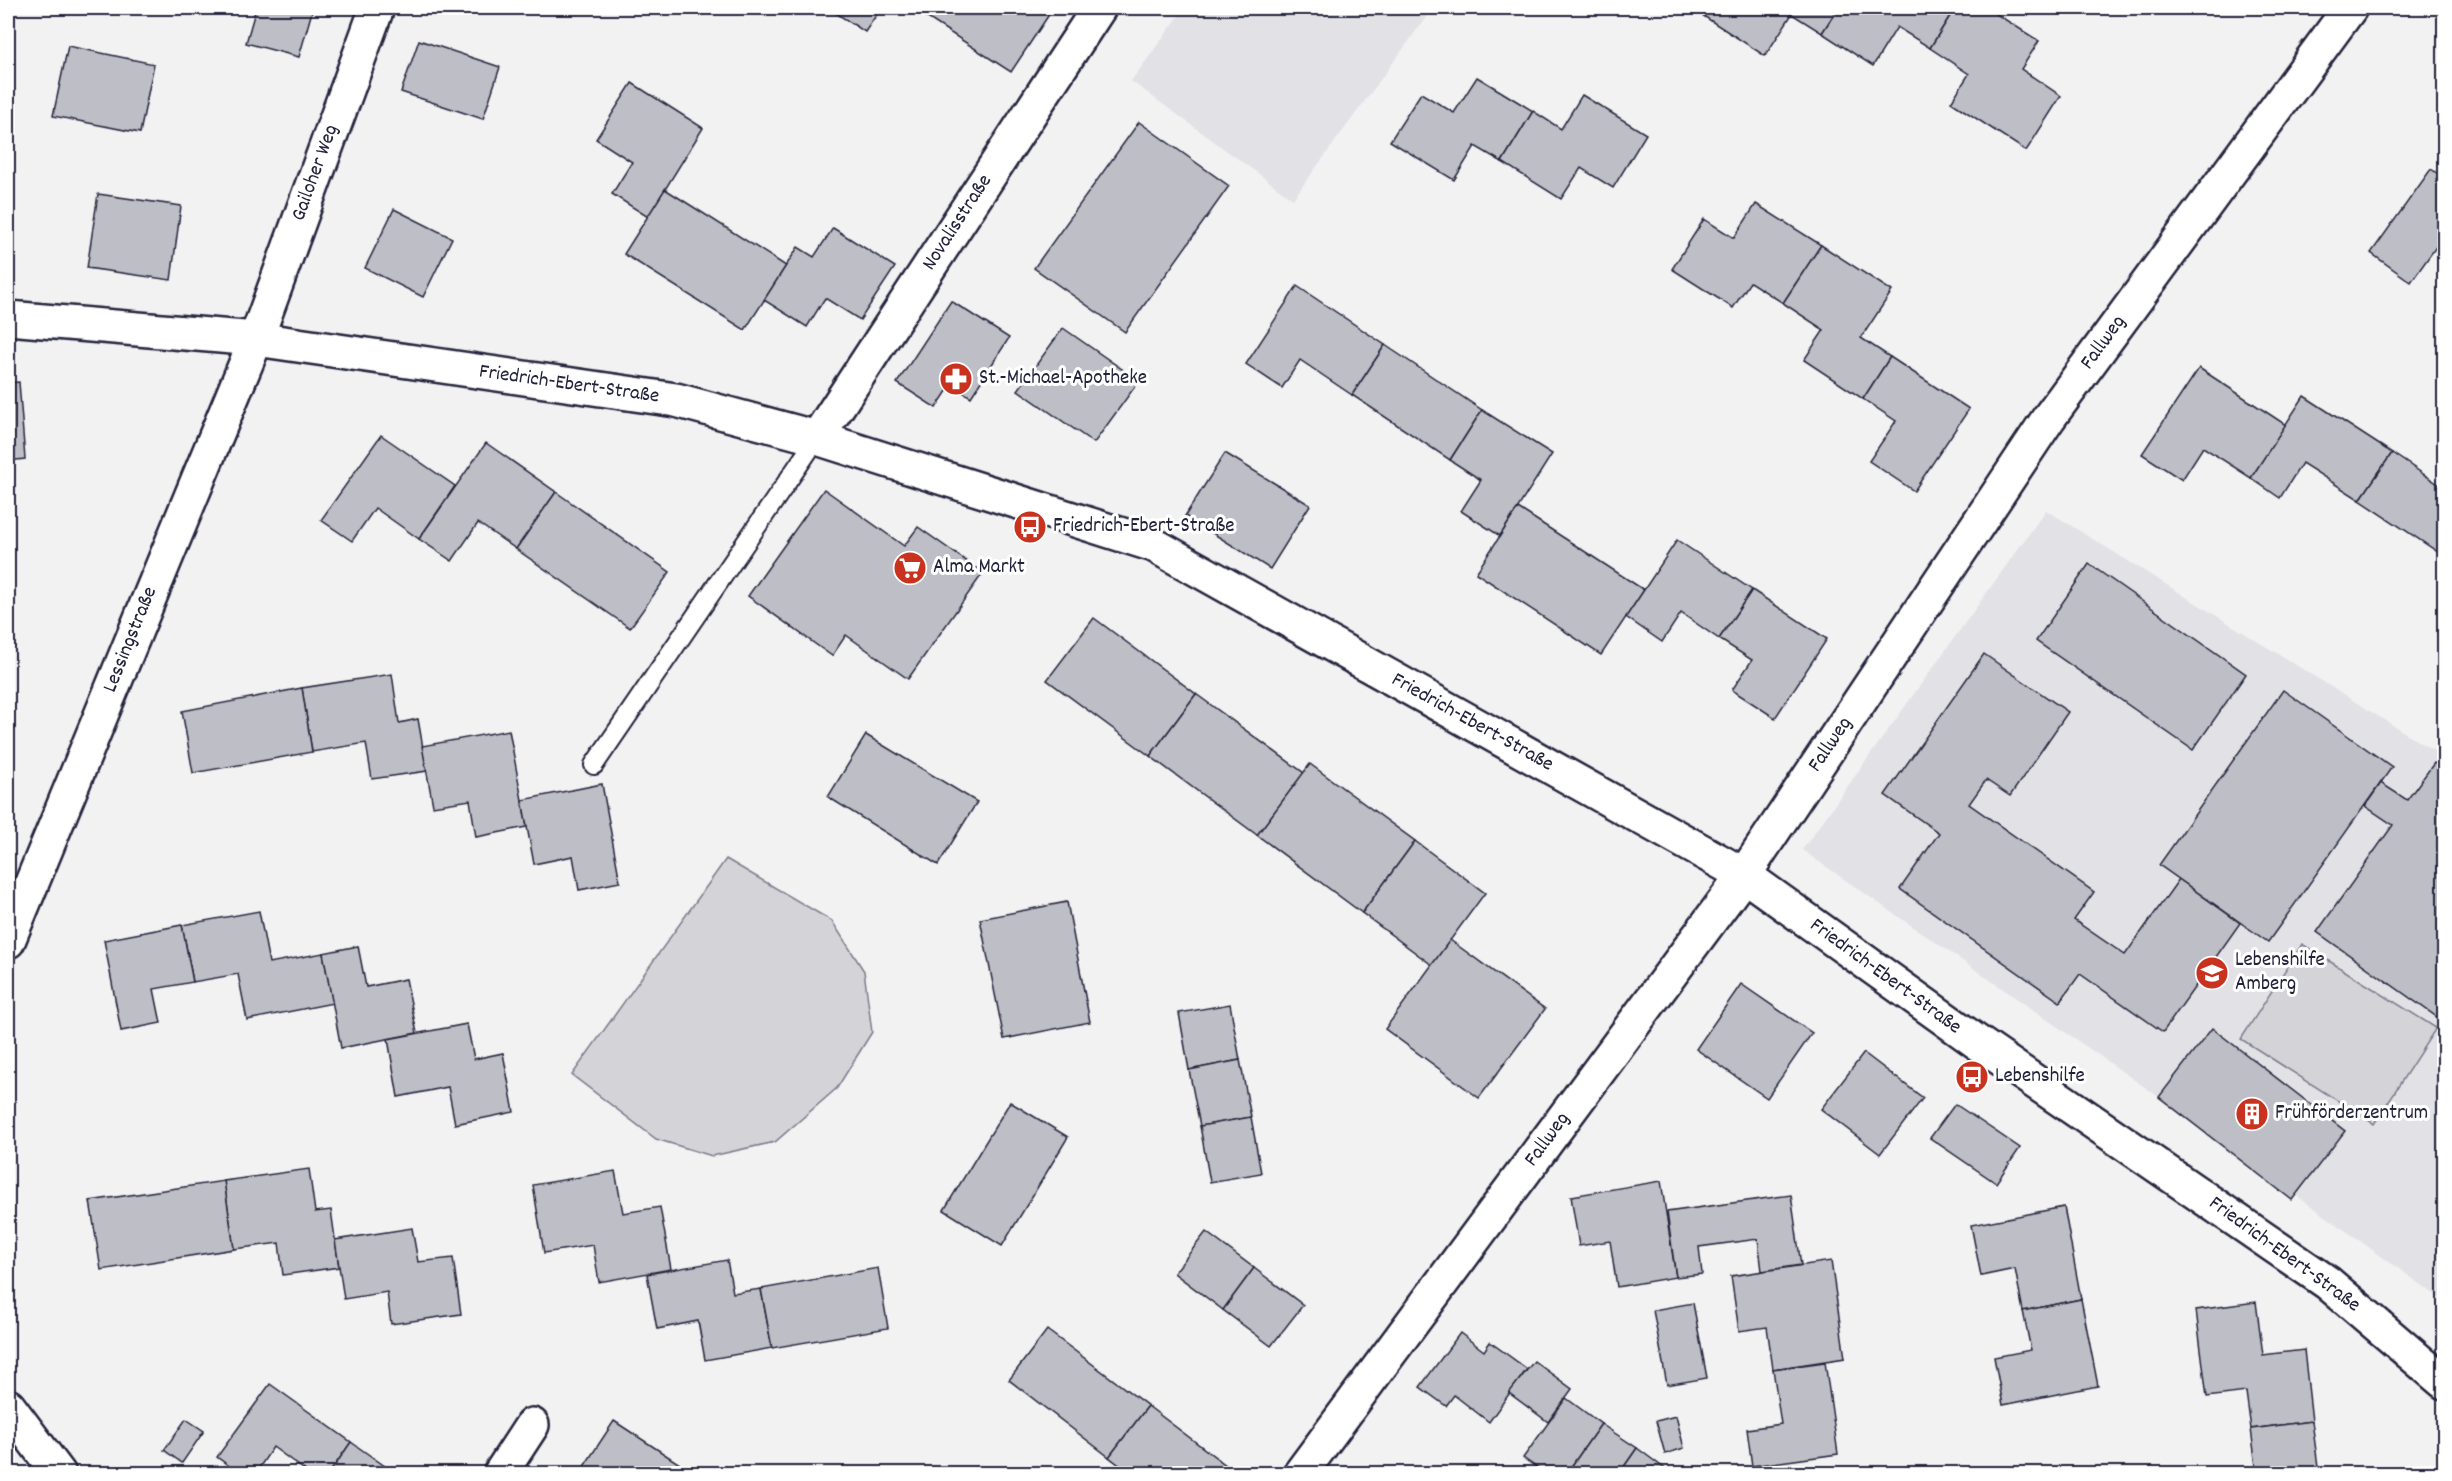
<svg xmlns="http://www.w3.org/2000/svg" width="2452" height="1481" font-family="Dekko,sans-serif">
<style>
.built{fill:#e2e2e6}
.green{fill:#d3d3d8;stroke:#7a7a8a;stroke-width:1.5}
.building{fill:#bebec6;stroke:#22223b;stroke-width:1.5}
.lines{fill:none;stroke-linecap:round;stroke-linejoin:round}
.service-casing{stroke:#22223b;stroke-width:22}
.minor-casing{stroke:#22223b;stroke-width:38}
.service{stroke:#fff;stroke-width:18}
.minor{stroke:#fff;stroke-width:33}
.labels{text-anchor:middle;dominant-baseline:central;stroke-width:6;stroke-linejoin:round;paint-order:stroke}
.street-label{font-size:21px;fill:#22223b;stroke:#fff}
.poi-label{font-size:21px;fill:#22223b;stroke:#fff;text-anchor:start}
</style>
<rect width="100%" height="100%" fill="#f2f2f3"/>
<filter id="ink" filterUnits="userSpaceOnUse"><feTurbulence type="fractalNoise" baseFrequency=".0167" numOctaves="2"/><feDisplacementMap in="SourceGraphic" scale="12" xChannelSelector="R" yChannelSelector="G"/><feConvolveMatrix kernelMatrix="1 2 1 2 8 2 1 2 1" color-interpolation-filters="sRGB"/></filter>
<g filter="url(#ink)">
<g class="built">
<polygon points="1185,8 1433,8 1293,199 1131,81"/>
<polygon points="2046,510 2444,757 2444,1301 2159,1097 1802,850"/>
</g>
<g class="green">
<polygon points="726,859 832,921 864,971 872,1032 837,1088 775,1142 712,1156 656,1139 572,1075"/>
<polygon points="2302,944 2436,1028 2374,1124 2241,1039"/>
</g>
<g class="building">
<polygon points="256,8 313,8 299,57 246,43"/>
<polygon points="828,8 881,8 865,32"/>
<polygon points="912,8 1048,8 1052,10 1011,72"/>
<polygon points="1690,8 1707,8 1702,15"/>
<polygon points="1707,8 1838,8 1822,33 1792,14 1765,56 1702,15"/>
<polygon points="1838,8 1955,8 1930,48 1897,27 1873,66 1822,33"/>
<polygon points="1955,8 1987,8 2039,41 2021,69 2061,96 2026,151 1951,102 1969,74 1930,48"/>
<polygon points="419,40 500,67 483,119 401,92"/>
<polygon points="68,46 154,64 140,133 53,116"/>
<polygon points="1477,77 1533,111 1502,162 1475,146 1454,180 1390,141 1421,93 1454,113"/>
<polygon points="632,83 703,128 648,217 612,194 632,162 596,139"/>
<polygon points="1582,95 1646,134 1613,188 1581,168 1561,199 1502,162 1533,111 1561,129"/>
<polygon points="1139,122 1229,186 1125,332 1034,268"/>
<polygon points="2431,169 2444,178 2444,248 2438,244 2411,282 2371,253"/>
<polygon points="665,189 786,266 745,330 624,254"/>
<polygon points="98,194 181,206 171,280 87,268"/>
<polygon points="1756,204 1821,245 1783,303 1750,282 1733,308 1672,269 1704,219 1734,238"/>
<polygon points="394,209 452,238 423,297 365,268"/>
<polygon points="833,228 895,267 860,320 825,298 807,327 764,300 798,247 814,257"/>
<polygon points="1821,245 1892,291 1861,338 1890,357 1863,399 1804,360 1824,330 1783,303"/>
<polygon points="1297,286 1385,345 1352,395 1300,360 1282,388 1246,364"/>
<polygon points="951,301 1009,338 971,397 951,385 936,408 897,383"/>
<polygon points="1063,328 1139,381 1094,443 1018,390"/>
<polygon points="1385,345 1482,410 1450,460 1352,395"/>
<polygon points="1890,357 1969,409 1914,491 1869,461 1896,421 1863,399"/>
<polygon points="2199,368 2286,425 2251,478 2203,447 2182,480 2142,454"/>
<polygon points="19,382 25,459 8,461 8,383"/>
<polygon points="2304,396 2392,453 2360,500 2302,463 2280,498 2251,478"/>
<polygon points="1482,410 1552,454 1500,536 1461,511 1481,480 1450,460"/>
<polygon points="381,435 455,486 419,539 375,508 352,541 321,520"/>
<polygon points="486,443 556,492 516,549 478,523 452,561 419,539"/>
<polygon points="1225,453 1310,505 1270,569 1185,516"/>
<polygon points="2392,453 2444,488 2444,556 2360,500"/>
<polygon points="824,489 904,546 918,527 983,573 908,679 846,635 832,656 748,596"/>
<polygon points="556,492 670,572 630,628 516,549"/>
<polygon points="1518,508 1644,590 1601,655 1476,573"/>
<polygon points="1677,540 1752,590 1719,639 1681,613 1662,642 1626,617"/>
<polygon points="2089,564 2246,674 2193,750 2036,641"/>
<polygon points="1752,590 1827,639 1775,718 1732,690 1752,660 1719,639"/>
<polygon points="1094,618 1196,694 1150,756 1047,680"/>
<polygon points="1984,654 2068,712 2010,796 1986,780 1969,804 2094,892 2074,920 2125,955 2179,879 2240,923 2163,1032 2080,974 2060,1002 1900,889 1939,833 1885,795"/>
<polygon points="392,674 399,723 418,719 427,771 372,779 366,743 312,752 302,688"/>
<polygon points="302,688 312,752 193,773 182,711"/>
<polygon points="2283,690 2392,767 2268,942 2159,865"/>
<polygon points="1196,694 1304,773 1257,835 1150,756"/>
<polygon points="509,730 527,827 476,837 470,800 433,806 422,746"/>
<polygon points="866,735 977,802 938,865 828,797"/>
<polygon points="2434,763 2444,770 2444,1022 2317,932 2393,825 2365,806 2381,783 2407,800"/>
<polygon points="1310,764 1415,841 1362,913 1257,835"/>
<polygon points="602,784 620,882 579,890 573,856 534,864 522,800"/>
<polygon points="1415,841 1485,893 1432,965 1362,913"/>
<polygon points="1067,902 1090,1022 1004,1039 980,919"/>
<polygon points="259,911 269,963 323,953 333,1003 247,1020 238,974 193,982 182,925"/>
<polygon points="182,925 193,982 154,989 161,1023 121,1031 104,940"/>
<polygon points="1450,940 1545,1009 1479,1098 1385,1029"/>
<polygon points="358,946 366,987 406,979 417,1033 341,1048 323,953"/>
<polygon points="1741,984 1812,1033 1767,1098 1696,1049"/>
<polygon points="1230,1004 1240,1060 1189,1070 1179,1013"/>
<polygon points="467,1024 474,1059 503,1053 514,1112 455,1124 448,1087 398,1097 388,1039"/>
<polygon points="2212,1028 2345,1131 2292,1200 2159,1097"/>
<polygon points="1864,1053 1923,1098 1880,1154 1821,1109"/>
<polygon points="1240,1060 1251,1117 1200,1126 1189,1070"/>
<polygon points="1010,1102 1068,1137 1002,1246 944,1210"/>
<polygon points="1955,1104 2020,1148 1996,1183 1930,1138"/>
<polygon points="1251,1117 1261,1173 1210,1182 1200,1126"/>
<polygon points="309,1169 315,1212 331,1210 339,1267 283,1275 279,1243 234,1249 224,1181"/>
<polygon points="615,1171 623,1213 660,1207 671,1269 599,1282 593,1245 544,1253 533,1185"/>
<polygon points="224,1181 234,1249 101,1270 90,1201"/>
<polygon points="1661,1181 1676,1277 1617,1287 1610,1241 1579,1246 1571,1196"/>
<polygon points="1791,1195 1801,1265 1762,1271 1758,1239 1699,1247 1702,1274 1676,1277 1667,1212"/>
<polygon points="2064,1207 2081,1299 2023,1311 2015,1269 1981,1276 1971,1225"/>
<polygon points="412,1228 418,1262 453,1258 461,1314 391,1324 387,1292 344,1299 335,1240"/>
<polygon points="1206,1232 1254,1268 1223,1310 1174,1273"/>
<polygon points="727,1260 733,1293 761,1289 772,1348 705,1360 698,1321 657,1329 647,1274"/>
<polygon points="1831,1261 1845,1358 1773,1369 1767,1327 1739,1331 1731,1276"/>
<polygon points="878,1268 888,1328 772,1348 761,1289"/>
<polygon points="1254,1268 1303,1305 1271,1346 1223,1310"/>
<polygon points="2081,1299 2098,1386 2003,1405 1994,1357 2031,1350 2023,1311"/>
<polygon points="2256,1302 2263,1355 2304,1350 2312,1421 2251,1429 2246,1392 2207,1397 2196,1310"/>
<polygon points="1693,1303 1707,1378 1667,1385 1653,1310"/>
<polygon points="1047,1330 1148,1406 1109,1457 1009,1380"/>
<polygon points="1460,1333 1484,1351 1490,1342 1527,1369 1489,1422 1454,1395 1446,1406 1420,1387"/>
<polygon points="1534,1361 1572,1389 1548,1422 1509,1393"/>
<polygon points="1825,1362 1838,1454 1752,1466 1747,1429 1781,1424 1773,1369"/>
<polygon points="270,1384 351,1442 329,1474 310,1474 273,1447 255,1474 240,1474 217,1457"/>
<polygon points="1566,1398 1601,1424 1566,1474 1546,1474 1523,1458"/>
<polygon points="1148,1406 1227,1466 1221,1474 1131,1474 1109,1457"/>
<polygon points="1676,1416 1684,1448 1665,1454 1656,1421"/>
<polygon points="186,1419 204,1431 182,1463 164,1450"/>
<polygon points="614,1421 695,1474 579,1474"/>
<polygon points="2312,1421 2319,1474 2257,1474 2251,1429"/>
<polygon points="1601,1424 1637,1448 1619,1474 1566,1474"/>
<polygon points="351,1442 396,1474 329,1474"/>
<polygon points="1637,1448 1672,1474 1619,1474"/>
</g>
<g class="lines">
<g class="service-casing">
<polyline id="service" points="594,765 817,438"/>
</g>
<g class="minor-casing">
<g id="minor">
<polyline points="8,318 256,339 676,400 817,438 1154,545 1744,875 1977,1042 2328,1283 2444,1382"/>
<polyline points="817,438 1099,8"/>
<polyline points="8,941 256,339 377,8"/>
<polyline points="8,1406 59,1474"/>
<polyline points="500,1474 532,1425"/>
<polyline points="1300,1474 1744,875 2048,419 2350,8"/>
</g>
</g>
<use href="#service" class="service"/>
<use href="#minor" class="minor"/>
</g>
</g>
<defs>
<g id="pharmacy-disc" transform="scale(1.725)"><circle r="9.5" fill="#c8321e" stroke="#fff"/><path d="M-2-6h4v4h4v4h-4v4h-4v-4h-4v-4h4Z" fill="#fff"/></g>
<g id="bus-disc" transform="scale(1.725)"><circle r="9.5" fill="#c8321e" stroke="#fff"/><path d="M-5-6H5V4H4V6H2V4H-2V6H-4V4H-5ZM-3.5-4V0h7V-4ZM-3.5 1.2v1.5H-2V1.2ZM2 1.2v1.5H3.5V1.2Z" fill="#fff"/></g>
<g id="supermarket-disc" transform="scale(1.725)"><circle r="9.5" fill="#c8321e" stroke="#fff"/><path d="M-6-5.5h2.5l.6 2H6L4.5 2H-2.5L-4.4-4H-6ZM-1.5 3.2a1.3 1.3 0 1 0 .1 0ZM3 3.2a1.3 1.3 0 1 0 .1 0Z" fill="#fff"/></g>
<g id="school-disc" transform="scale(1.725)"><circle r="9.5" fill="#c8321e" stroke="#fff"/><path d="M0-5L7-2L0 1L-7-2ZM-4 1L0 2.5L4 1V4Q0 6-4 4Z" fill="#fff"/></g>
<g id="building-disc" transform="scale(1.725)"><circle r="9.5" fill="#c8321e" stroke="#fff"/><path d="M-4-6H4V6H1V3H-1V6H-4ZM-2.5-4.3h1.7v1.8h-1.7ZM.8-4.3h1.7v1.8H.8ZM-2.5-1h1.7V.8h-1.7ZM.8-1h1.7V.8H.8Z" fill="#fff"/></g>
</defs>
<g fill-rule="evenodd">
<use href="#pharmacy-disc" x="956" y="379"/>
<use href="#bus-disc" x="1030" y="527"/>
<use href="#supermarket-disc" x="910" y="568"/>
<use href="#school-disc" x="2212" y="973"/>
<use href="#bus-disc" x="1972" y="1077"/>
<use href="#building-disc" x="2252" y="1114"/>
</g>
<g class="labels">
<g class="street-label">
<text transform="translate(316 173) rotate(-70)">Gailoher Weg</text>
<text transform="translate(958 223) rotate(-57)">Novalisstraße</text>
<text transform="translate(2104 343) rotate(-54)">Fallweg</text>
<text transform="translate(569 385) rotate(8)">Friedrich-Ebert-Straße</text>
<text transform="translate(131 640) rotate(-68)">Lessingstraße</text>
<text transform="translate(1472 723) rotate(29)">Friedrich-Ebert-Straße</text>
<text transform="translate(1831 745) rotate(-56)">Fallweg</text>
<text transform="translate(1885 977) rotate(36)">Friedrich-Ebert-Straße</text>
<text transform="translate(1548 1140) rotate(-54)">Fallweg</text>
<text transform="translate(2284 1255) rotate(36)">Friedrich-Ebert-Straße</text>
</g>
<g class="poi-label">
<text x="979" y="379">St.-Michael-Apotheke</text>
<text x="1053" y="527">Friedrich-Ebert-Straße</text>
<text x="933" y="568">Alma Markt</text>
<text x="2235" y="961">Lebenshilfe<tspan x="2235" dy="24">Amberg</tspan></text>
<text x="1995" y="1077">Lebenshilfe</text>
<text x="2275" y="1114">Frühförderzentrum</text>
</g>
</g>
<rect width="2452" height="1481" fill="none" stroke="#fff" stroke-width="30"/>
<rect x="15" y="15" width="2422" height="1451" fill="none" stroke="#22223b" stroke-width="2" filter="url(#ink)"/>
</svg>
